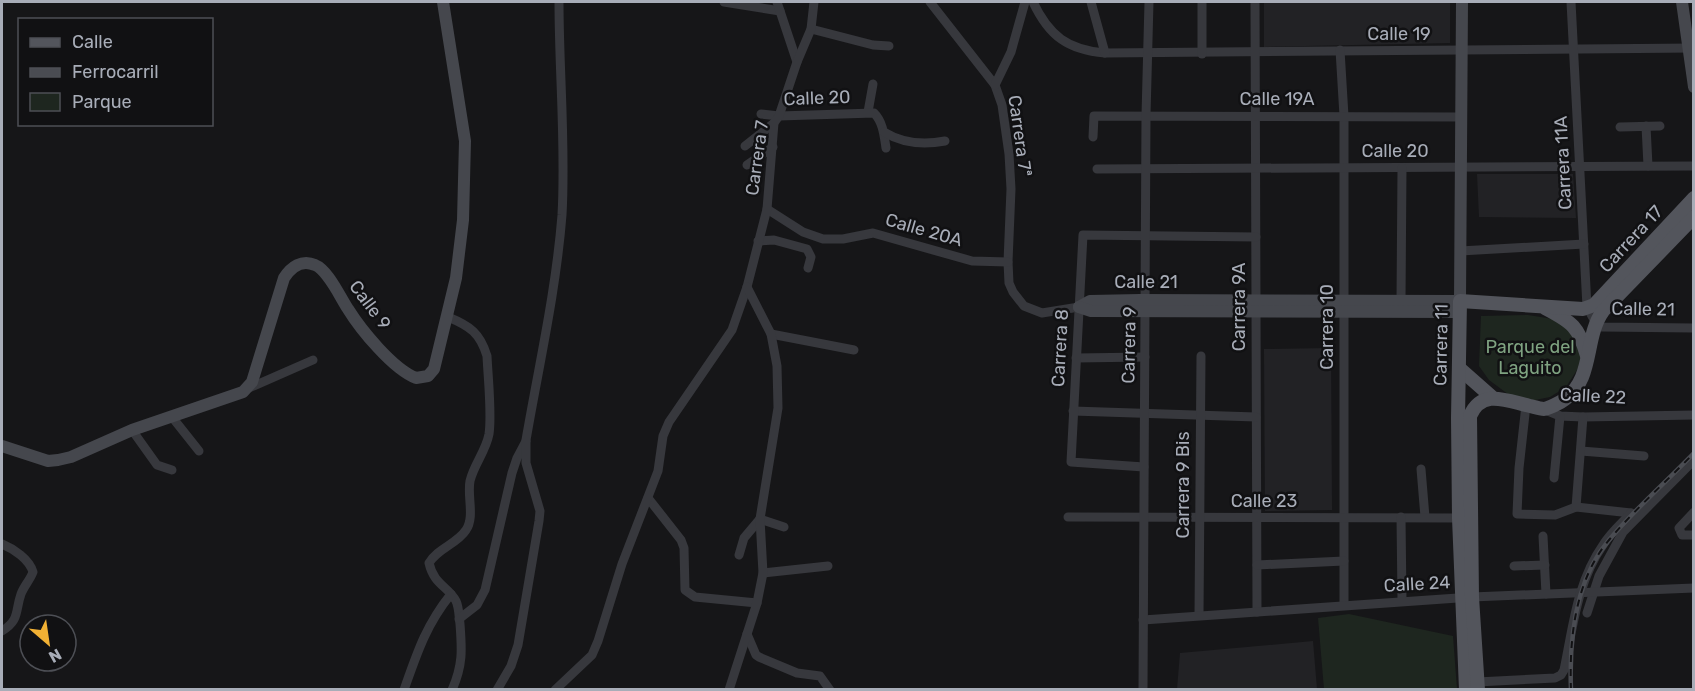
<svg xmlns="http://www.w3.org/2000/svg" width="1695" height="691" font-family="Rubik,sans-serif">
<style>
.built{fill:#222225}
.green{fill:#1e261f}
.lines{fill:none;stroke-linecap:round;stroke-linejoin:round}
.street{stroke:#37383d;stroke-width:9}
.secondary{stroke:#45474d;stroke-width:12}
.primary{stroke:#53555c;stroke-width:14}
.rail-casing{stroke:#4a4c52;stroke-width:4.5}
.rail{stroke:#111113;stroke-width:2;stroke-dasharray:7;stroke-linecap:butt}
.labels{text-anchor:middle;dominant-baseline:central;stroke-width:5;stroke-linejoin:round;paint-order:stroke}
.street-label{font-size:18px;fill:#a8adb8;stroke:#111113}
.park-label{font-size:18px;fill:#7fa381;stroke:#111113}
</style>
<rect width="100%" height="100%" fill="#161618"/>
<g class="built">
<polygon points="1264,2 1450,2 1450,43 1264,47"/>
<polygon points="1477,174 1573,174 1576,218 1479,217"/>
<polygon points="1331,348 1332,510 1265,511 1264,349"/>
<polygon points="1313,641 1317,689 1177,689 1180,653"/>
</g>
<g class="green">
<polygon points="1528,315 1553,319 1567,325 1580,351 1580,361 1577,370 1566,387 1550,397 1535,400 1516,400 1489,380 1479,366 1481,316"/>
<polygon points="1349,614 1453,636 1457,689 1324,689 1318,618"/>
</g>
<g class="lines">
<g class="street">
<polyline points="724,2 780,11"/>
<polyline points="777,2 797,62"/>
<polyline points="930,2 995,85 1002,105 1009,154 1011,189 1008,262 1009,283 1013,292 1024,306 1042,313 1079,307"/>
<path d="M1033,2C1049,36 1068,50 1105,53L1694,48"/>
<polyline points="1091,2 1105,53"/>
<polyline points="1255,2 1257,612"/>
<polyline points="1571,2 1587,307 1597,325 1601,327 1694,328"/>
<polyline points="811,29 873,45 889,46"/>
<polyline points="1340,50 1344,116 1344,604"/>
<polyline points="1202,54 1202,2"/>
<polyline points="995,85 1011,52 1025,2"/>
<polyline points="868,112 873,84"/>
<path d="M761,114L779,116L874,113C883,122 884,135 886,148"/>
<polyline points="1646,126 1648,166"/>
<polyline points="1620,127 1660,126"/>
<path d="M884,132C902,143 924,145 945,141"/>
<polyline points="1093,137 1094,116 1461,117"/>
<polyline points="745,146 774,123"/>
<polyline points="747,165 773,147"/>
<polyline points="1097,169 1694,166"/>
<polyline points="767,209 803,232 823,239 843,239 873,233 972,261 1008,262"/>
<polyline points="758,241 774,240 807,249 811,257 808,268"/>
<polyline points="1460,251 1584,244"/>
<polyline points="1401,301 1402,168"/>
<path d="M448,317C470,326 480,333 487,356C488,378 492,414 489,434C486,451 474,464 470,481C467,496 475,517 466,530C457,544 438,548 429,563C434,585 448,586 456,601C459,607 459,617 460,624C462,650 463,665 452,690"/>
<polyline points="771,334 854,350"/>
<polyline points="1076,358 1145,357"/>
<polyline points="249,388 313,360"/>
<polyline points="1526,405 1519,468 1517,514 1555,515 1576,507 1631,513"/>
<polyline points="1543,409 1560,416 1583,417 1694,415"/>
<polyline points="1073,411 1256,417"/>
<polyline points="172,417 199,451"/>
<polyline points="132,430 157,465 172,470"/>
<polyline points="1581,451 1644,456"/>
<polyline points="1144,467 1071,462 1083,235 1256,237"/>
<polyline points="1421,469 1425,517"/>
<polyline points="1554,478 1560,416"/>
<polyline points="648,498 681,540 684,548 685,590 695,597 757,603"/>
<polyline points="1576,507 1583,417"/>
<polyline points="1694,512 1679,528 1682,535 1694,535"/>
<polyline points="1068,517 1459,518"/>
<polyline points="1401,517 1402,601"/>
<polyline points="1543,536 1546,594"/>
<path d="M2,544C14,549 29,559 33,572C30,580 24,586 21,594C15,611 20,620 2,631"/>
<polyline points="739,555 744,538 760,519 784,527"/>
<polyline points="1257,565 1344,561"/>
<polyline points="1514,566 1545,565"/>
<polyline points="763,573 828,566"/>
<polyline points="1587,613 1599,576 1623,532 1694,460"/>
<polyline points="1199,615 1201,356"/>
<polyline points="459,619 477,605 485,590 512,473 517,458 526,441"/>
<polyline points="1143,620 1472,597 1694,588"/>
<polyline points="747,634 756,655 759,657 797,673 820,676 830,690"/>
<path d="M1477,682L1555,678L1561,675L1564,670C1573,627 1577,582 1603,545C1610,533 1622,523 1631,513"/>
<path d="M404,690C417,653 426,625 451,594"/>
<path d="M497,690L511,666L518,645L539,521L540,511L526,463V440C539,365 556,291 562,215C566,144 559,73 559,2"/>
<polyline points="555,690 592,655 598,641 622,564 658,471 663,436 669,422 732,330 747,287 767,209 774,123 779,116 797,62 811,29 814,2"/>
<polyline points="729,690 757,603 763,573 760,519 778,408 777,366 771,334 747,287"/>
<polyline points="1143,690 1146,115 1149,2"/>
</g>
<g class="secondary">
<polyline points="1682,2 1694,87"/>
<polyline points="1079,307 1090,301 1140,300 1460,301 1462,2"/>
<polyline points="1079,307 1091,311 1458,312"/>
<path d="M2,446L48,461L58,460L71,457L132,430L243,392L252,382L284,278C291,267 302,259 315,265C328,270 340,297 348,309C361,330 393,369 416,378L428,376L434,369L456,278L463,220L465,141L443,2"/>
</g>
<g class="primary">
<path d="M1545,308C1572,322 1579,327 1587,356"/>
<polyline points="1459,368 1493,398"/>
<polyline points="1466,690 1459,518 1458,418 1460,301 1583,309 1594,305 1694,198"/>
<path d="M1478,690L1472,597L1470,416C1482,388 1507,401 1530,406C1534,407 1540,409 1544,409C1549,408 1560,403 1565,399C1594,379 1584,337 1603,311L1694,217"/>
</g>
<g class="rail-casing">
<path id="rail" d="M1571,690C1569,639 1575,580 1609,540C1635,509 1666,482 1694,453"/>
</g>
<use href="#rail" class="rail"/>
</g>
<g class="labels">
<g class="street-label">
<text x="1399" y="34">Calle 19</text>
<text transform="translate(817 98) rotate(-2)">Calle 20</text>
<text x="1277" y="99">Calle 19A</text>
<text transform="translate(1020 136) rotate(82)">Carrera 7ª</text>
<text x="1395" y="151">Calle 20</text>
<text transform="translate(757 158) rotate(-82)">Carrera 7</text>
<text transform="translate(1563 163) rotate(-93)">Carrera 11A</text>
<text transform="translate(924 230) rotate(16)">Calle 20A</text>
<text transform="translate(1631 239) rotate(-47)">Carrera 17</text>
<text x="1146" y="282">Calle 21</text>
<text transform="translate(370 305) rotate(53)">Calle 9</text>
<text transform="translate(1239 307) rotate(-90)">Carrera 9A</text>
<text transform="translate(1643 309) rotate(1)">Calle 21</text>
<text transform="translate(1327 327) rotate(-90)">Carrera 10</text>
<text transform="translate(1129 345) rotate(-89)">Carrera 9</text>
<text transform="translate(1441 345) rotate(-89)">Carrera 11</text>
<text transform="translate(1060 348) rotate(-87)">Carrera 8</text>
<text transform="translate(1593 396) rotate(3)">Calle 22</text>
<text transform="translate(1183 485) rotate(-90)">Carrera 9 Bis</text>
<text x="1264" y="501">Calle 23</text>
<text transform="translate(1417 584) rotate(-3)">Calle 24</text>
</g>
<g class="park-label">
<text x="1530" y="347">Parque del<tspan x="1530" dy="21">Laguito</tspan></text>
</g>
</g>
<rect width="1695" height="691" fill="none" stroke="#a8adb8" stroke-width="6"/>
<rect x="18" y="18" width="195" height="108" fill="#111113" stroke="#4d4f55" stroke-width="1.5"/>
<rect x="30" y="38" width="30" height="9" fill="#53555c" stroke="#4d4f55" stroke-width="1.5"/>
<text x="72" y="48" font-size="18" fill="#a8adb8">Calle</text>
<rect x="30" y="68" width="30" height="9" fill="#4a4c52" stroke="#4d4f55" stroke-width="1.5"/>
<text x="72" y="78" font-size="18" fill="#a8adb8">Ferrocarril</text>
<rect x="30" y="93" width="30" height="18" fill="#1e261f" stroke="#4d4f55" stroke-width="1.5"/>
<text x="72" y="108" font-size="18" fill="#a8adb8">Parque</text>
<g transform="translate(48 643) rotate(151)"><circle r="28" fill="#111113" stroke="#4d4f55" stroke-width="1.5"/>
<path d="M0-4.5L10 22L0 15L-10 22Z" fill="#f2b134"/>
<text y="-9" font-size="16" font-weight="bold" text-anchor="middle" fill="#a8adb8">N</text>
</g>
</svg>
